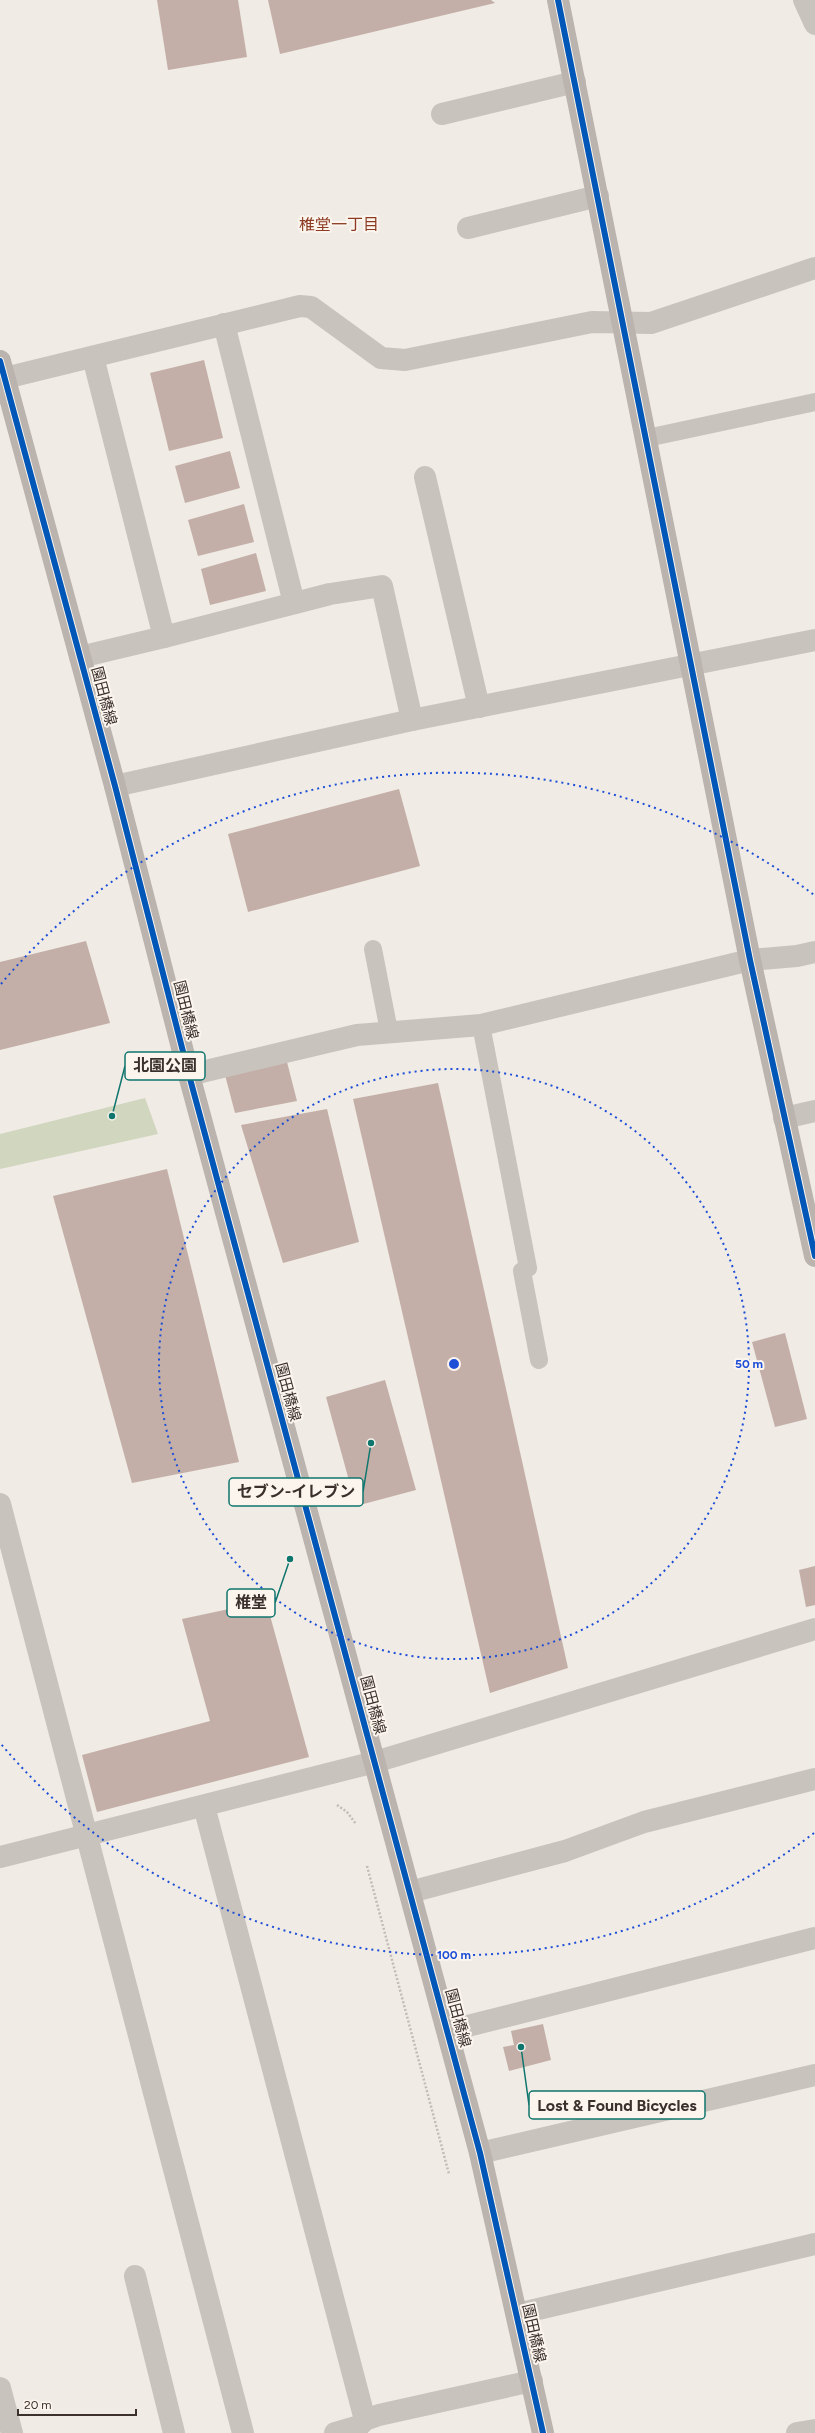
<svg xmlns="http://www.w3.org/2000/svg" width="815" height="2433" font-family="Figtree,'Noto Sans JP',sans-serif">
<style>
.green{fill:#d1d6bf}
.building{fill:#c3afa7}
.lines{fill:none;stroke-linecap:round;stroke-linejoin:round}
.path{stroke:#c2bbb6;stroke-width:2.5;stroke-dasharray:2 2;stroke-linecap:butt}
.lane{stroke:#c9c3be;stroke-width:18}
.street{stroke:#c9c3be;stroke-width:22}
.secondary{stroke:#bab3ae;stroke-width:22}
.cycleway-casing{stroke:#fbf5ee;stroke-width:8}
.cycleway{stroke:#0057b8;stroke-width:6}
.ring{fill:none;stroke:#1d4ed8;stroke-width:2;stroke-dasharray:2 4}
.labels{text-anchor:middle;dominant-baseline:central;stroke-width:4;stroke-linejoin:round;paint-order:stroke}
.street-label{font-size:15px;fill:#3b302b;stroke:#fbf5ee}
.neighbourhood-label{font-size:16px;fill:#8c3b22;stroke:#fbf5ee}
.centre{fill:#1d4ed8;stroke:#fbf5ee;stroke-width:2}
.ring-label{font-size:12px;text-anchor:middle;font-weight:bold;fill:#1d4ed8;stroke:#fbf5ee;stroke-width:4;stroke-linejoin:round;paint-order:stroke}
.leader{fill:none;stroke:#0f766e;stroke-width:1.5}
.callout-dot{fill:#0f766e;stroke:#fbf5ee;stroke-width:1.5}
.callout{fill:#fbf5ee;stroke:#0f766e;stroke-width:1.5}
.callout-label{font-size:16px;text-anchor:middle;font-weight:bold;fill:#3b302b}
</style>
<rect width="100%" height="100%" fill="#f0ebe5"/>
<polygon class="green" points="145,1098 158,1134 0,1169 0,1134"/>
<g class="building">
<polygon points="157,0 238,0 247,57 168,70"/>
<polygon points="268,0 491,0 495,3 280,54"/>
<polygon points="204,360 223,438 169,451 150,373"/>
<polygon points="230,451 240,488 185,503 175,466"/>
<polygon points="244,504 254,542 198,556 188,520"/>
<polygon points="256,553 266,591 210,605 201,569"/>
<polygon points="399,789 420,866 248,912 228,834"/>
<polygon points="86,941 110,1023 0,1050 0,962"/>
<polygon points="287,1062 297,1101 235,1113 225,1075"/>
<polygon points="438,1083 568,1668 490,1693 353,1099"/>
<polygon points="327,1109 359,1242 283,1263 241,1125"/>
<polygon points="167,1169 239,1462 132,1483 53,1196"/>
<polygon points="785,1333 807,1419 775,1427 752,1342"/>
<polygon points="385,1380 416,1490 356,1506 326,1397"/>
<polygon points="815,1566 815,1605 806,1607 799,1570"/>
<polygon points="266,1601 309,1757 97,1812 82,1755 210,1721 182,1619"/>
<polygon points="543,2024 551,2060 509,2071 503,2047 514,2045 511,2031"/>
</g>
<g class="lines">
<g class="path">
<polyline points="337,1805 347,1812 356,1824"/>
<polyline points="367,1866 449,2174"/>
</g>
<g class="lane">
<polyline points="647,438 815,402"/>
<polyline points="373,949 389,1031"/>
<polyline points="481,1025 528,1268 522,1271 539,1360"/>
</g>
<g class="street">
<polyline points="804,0 815,24"/>
<polyline points="442,114 575,82"/>
<polyline points="468,228 598,196"/>
<polyline points="224,324 294,603"/>
<polyline points="5,378 300,306 311,307 381,358 405,360 592,322 651,323 815,268"/>
<polyline points="425,477 479,707"/>
<polyline points="164,637 330,594 382,586 412,720"/>
<polyline points="80,657 164,637 93,357"/>
<polyline points="115,786 412,720 815,640"/>
<polyline points="189,1075 357,1035 481,1025 750,960 797,956 815,952"/>
<polyline points="784,1118 815,1111"/>
<polyline points="0,1504 243,2433"/>
<polyline points="204,1806 365,2420"/>
<polyline points="0,1857 375,1762 815,1629"/>
<polyline points="410,1892 565,1851 644,1822 815,1779"/>
<polyline points="448,2031 815,1938"/>
<polyline points="480,2153 815,2075"/>
<polyline points="135,2276 174,2433"/>
<polyline points="517,2314 815,2244"/>
<polyline points="0,2388 12,2433"/>
<polyline points="335,2433 359,2426 365,2420 379,2415 532,2381"/>
<polyline points="797,2433 815,2430"/>
</g>
<g class="secondary">
<polyline points="558,0 750,960 815,1256"/>
<polyline points="0,361 115,786 189,1075 480,2153 543,2433"/>
</g>
<g class="cycleway-casing">
<g id="cycleway">
<polyline points="558,0 750,960 815,1256"/>
<polyline points="0,361 115,786 189,1075 480,2153 543,2433"/>
</g>
</g>
<use href="#cycleway" class="cycleway"/>
</g>
<g class="ring">
<circle cx="454" cy="1364" r="295"/>
<path d="M814 1833A591 591 0 0 1 1 1744M1 984A591 591 0 0 1 814 895"/>
</g>
<g class="labels">
<g class="street-label">
<text transform="translate(104 696) rotate(75)">園田橋線</text>
<text transform="translate(186 1010) rotate(76)">園田橋線</text>
<text transform="translate(288 1392) rotate(75)">園田橋線</text>
<text transform="translate(373 1705) rotate(75)">園田橋線</text>
<text transform="translate(458 2018) rotate(75)">園田橋線</text>
<text transform="translate(534 2333) rotate(77)">園田橋線</text>
</g>
<g class="neighbourhood-label">
<text x="339" y="224">椎堂一丁目</text>
</g>
</g>
<circle cx="454" cy="1364" r="6" class="centre"/>
<g class="ring-label">
<text x="749" y="1368">50 m</text>
<text x="454" y="1959">100 m</text>
</g>
<path class="leader" d="M112 1116L125 1066M371 1443L363 1492M290 1559L275 1603M521 2047L529 2105"/>
<g class="callout-dot">
<circle cx="112" cy="1116" r="4"/>
<circle cx="371" cy="1443" r="4"/>
<circle cx="290" cy="1559" r="4"/>
<circle cx="521" cy="2047" r="4"/>
</g>
<g class="callout">
<rect x="125" y="1052" width="80" height="28" rx="4"/>
<rect x="229" y="1478" width="134" height="28" rx="4"/>
<rect x="227" y="1589" width="48" height="28" rx="4"/>
<rect x="529" y="2091" width="176" height="28" rx="4"/>
</g>
<g class="callout-label">
<text x="165" y="1071">北園公園</text>
<text x="296" y="1497">セブン-イレブン</text>
<text x="251" y="1608">椎堂</text>
<text x="617" y="2111">Lost &amp; Found Bicycles</text>
</g>
<path d="M18 2409v6h118v-6" fill="none" stroke="#3b302b" stroke-width="2"/>
<text x="24" y="2409" font-size="12" fill="#3b302b" stroke="#fbf5ee" stroke-width="3" paint-order="stroke">20 m</text>
</svg>
